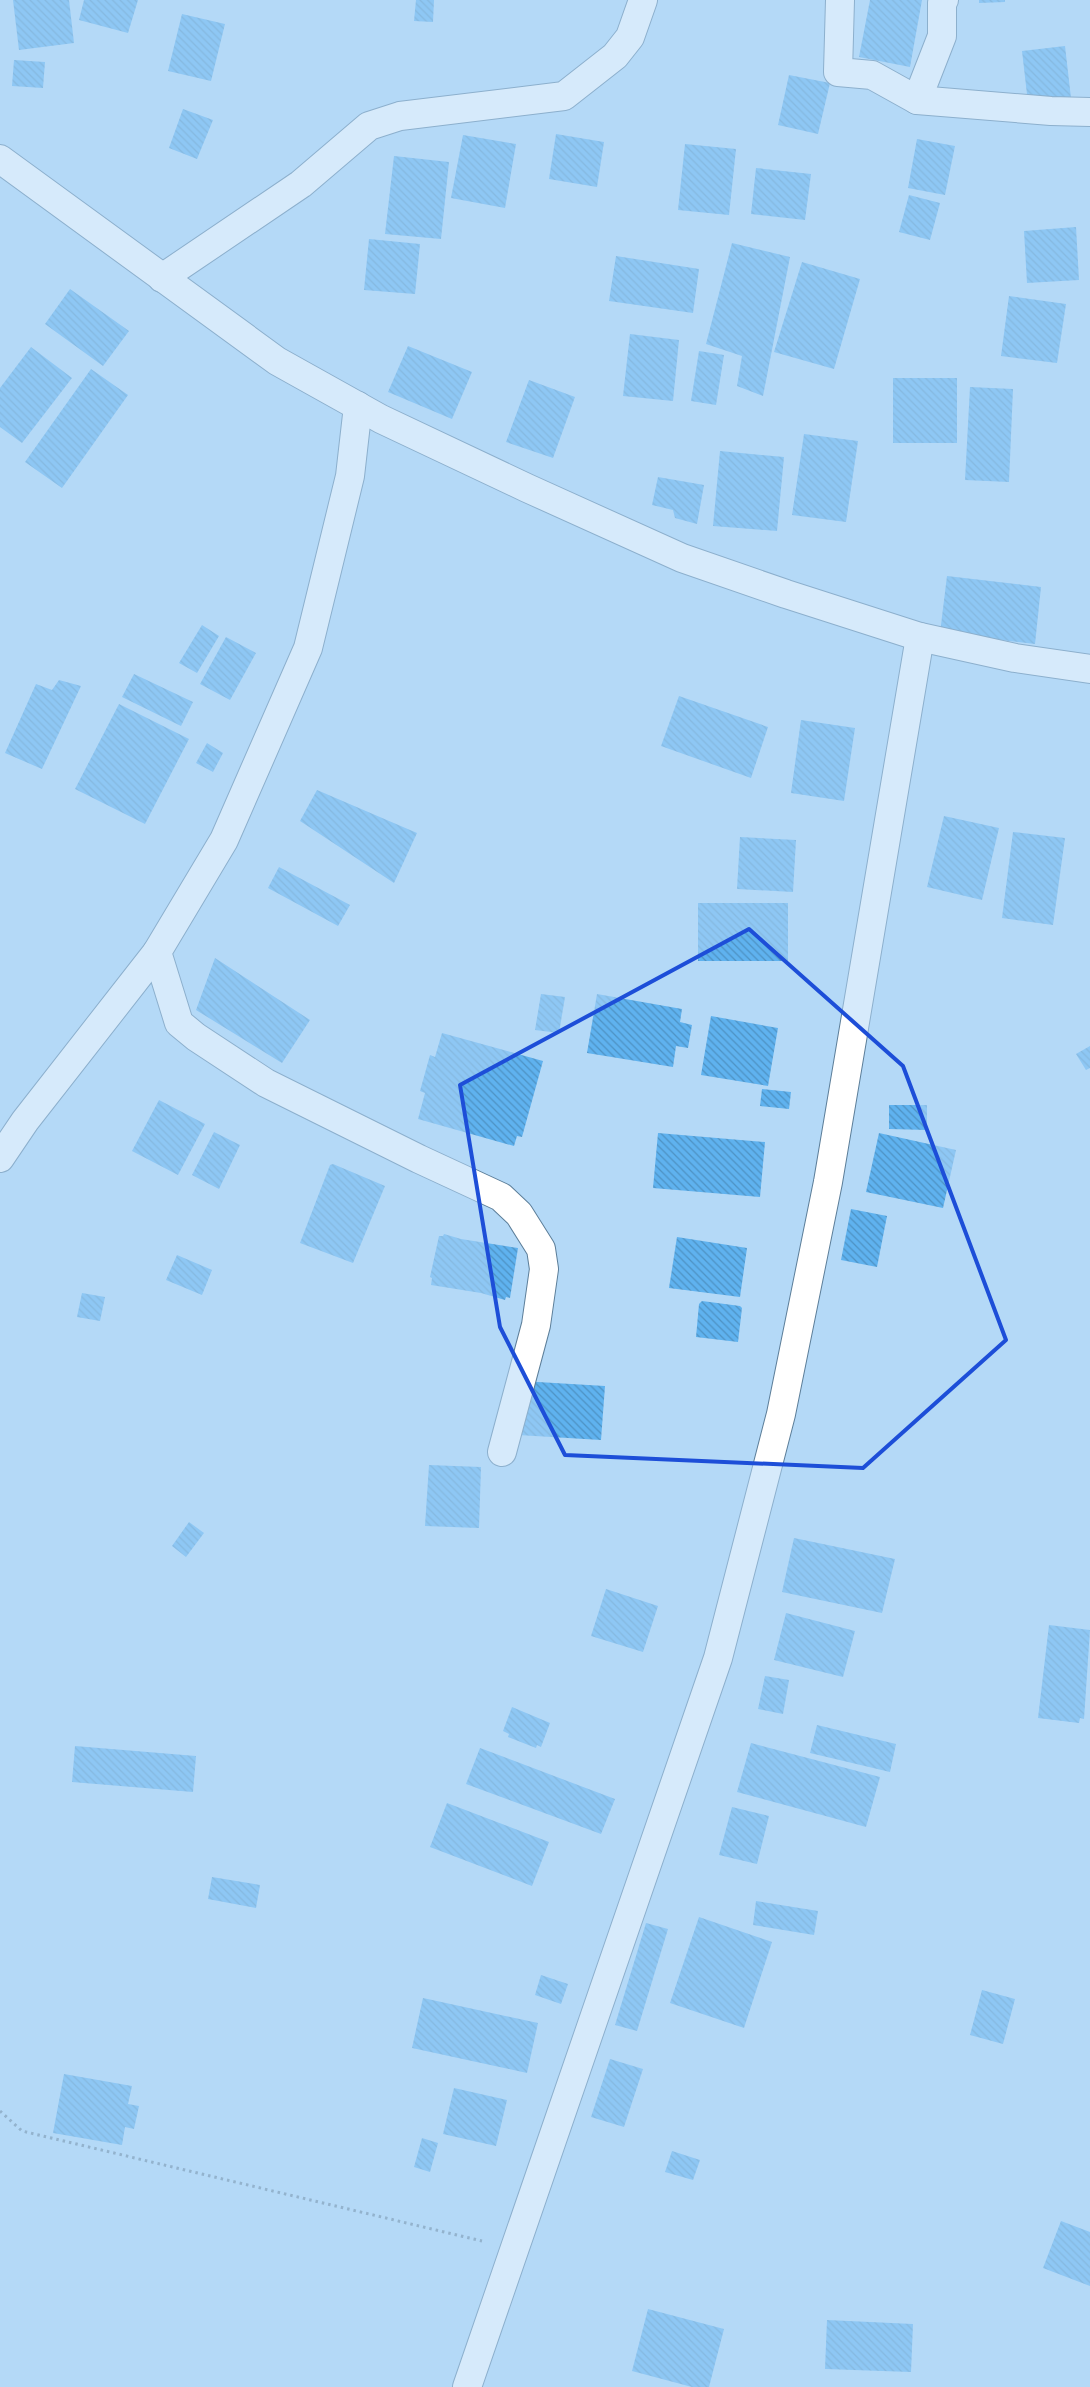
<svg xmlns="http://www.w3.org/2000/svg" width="1090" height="2387" font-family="Jost,sans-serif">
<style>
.building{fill:url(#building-back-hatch)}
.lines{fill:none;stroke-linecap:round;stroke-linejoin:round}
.minor-casing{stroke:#5c7e99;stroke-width:30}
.path{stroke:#6b859a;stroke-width:3;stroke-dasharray:2.5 4;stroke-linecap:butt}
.minor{stroke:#fff;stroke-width:28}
.marked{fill:none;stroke:#1d4ed8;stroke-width:4;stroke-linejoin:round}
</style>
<defs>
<pattern id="building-back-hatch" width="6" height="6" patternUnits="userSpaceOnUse" patternTransform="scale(1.25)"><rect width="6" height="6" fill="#5fb2ef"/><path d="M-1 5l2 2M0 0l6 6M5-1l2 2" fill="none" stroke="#4e92c3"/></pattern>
</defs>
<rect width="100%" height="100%" fill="#b4d9f7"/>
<g class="building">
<polygon points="13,0 69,0 74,43 19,50"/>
<polygon points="84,0 138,0 128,33 79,20"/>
<polygon points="416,0 434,0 433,22 414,21"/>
<polygon points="870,0 922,0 910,67 859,57"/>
<polygon points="979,0 1005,0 1005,2 979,3"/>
<polygon points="182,14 225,24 211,81 168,71"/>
<polygon points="1065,46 1071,98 1028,103 1022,51"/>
<polygon points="14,60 45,62 43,88 12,86"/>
<polygon points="789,75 830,83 818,134 778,125"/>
<polygon points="183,109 213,120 197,159 169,148"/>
<polygon points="556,134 604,142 597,187 549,179"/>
<polygon points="463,135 516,144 505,208 451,198"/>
<polygon points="917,139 955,146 945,195 908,188"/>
<polygon points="685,144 736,149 729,215 678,210"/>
<polygon points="394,156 449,162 441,239 385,234"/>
<polygon points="756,168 811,174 805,220 751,214"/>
<polygon points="909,195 940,203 930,240 899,232"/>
<polygon points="1076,227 1079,280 1027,283 1024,231"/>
<polygon points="369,239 420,244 415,294 364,290"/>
<polygon points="732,243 790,257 763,396 737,386 742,356 706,344"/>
<polygon points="616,256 699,269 693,313 609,301"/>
<polygon points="802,262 860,279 834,369 774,352"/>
<polygon points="70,289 129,331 103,366 45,324"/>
<polygon points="1009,296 1066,304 1057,363 1001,356"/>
<polygon points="630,334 679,340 673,401 623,396"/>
<polygon points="408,346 472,372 452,419 388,392"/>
<polygon points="31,347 72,378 22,443 0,427 0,388"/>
<polygon points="699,351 724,355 716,405 691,401"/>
<polygon points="91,369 128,395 62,488 25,462"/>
<rect x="893" y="378" width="64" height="65"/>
<polygon points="529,380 575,397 553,458 506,442"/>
<polygon points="970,387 1013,389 1009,482 965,480"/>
<polygon points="804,434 858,441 846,522 792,515"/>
<polygon points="720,451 784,457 777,531 713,526"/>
<polygon points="658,477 704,485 697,524 675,518 673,510 652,505"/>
<polygon points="947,576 1041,587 1035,644 940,633"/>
<polygon points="202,625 219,636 197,673 179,663"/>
<polygon points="226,637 256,653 230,700 200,684"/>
<polygon points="134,674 193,702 181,726 122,697"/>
<polygon points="59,680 81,686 42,769 5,753 36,684 52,690"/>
<polygon points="679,696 768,727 751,778 661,746"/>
<polygon points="119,704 189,739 145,824 75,789"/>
<polygon points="801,720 855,728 844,801 791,793"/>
<polygon points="207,743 223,753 213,772 196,763"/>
<polygon points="317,790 417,833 394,883 300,821"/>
<polygon points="944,816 999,828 982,900 927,887"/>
<polygon points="1013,832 1065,838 1053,925 1002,918"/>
<polygon points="740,837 796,840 793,892 737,889"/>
<polygon points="279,867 350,905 338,926 268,888"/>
<rect x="698" y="903" width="90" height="58"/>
<polygon points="215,958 310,1020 282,1063 196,1010"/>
<polygon points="541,994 565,997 559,1033 535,1030"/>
<polygon points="597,994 682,1009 680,1022 692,1025 688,1048 676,1046 673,1067 587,1053"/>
<polygon points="711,1016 778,1028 768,1086 701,1075"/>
<polygon points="442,1033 543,1061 522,1137 517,1136 514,1146 418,1119 425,1093 420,1091 430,1055 435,1057"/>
<polygon points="1090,1046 1090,1068 1086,1070 1076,1054"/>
<polygon points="762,1089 791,1092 789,1109 760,1106"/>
<polygon points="159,1100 205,1124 178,1175 132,1151"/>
<polygon points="889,1105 927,1105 927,1130 889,1129"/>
<polygon points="214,1132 240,1145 219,1189 192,1175"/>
<polygon points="658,1133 765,1142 760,1197 653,1188"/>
<polygon points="879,1133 956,1150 943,1208 866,1192"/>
<polygon points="333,1164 385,1186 353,1263 300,1243 330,1165"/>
<polygon points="851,1209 887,1216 877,1267 841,1260"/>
<polygon points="444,1234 461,1239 518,1248 510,1298 506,1297 505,1300 481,1293 431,1285 432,1278 430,1277 439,1236 443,1236"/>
<polygon points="677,1237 747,1248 740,1297 669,1288"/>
<polygon points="177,1255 212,1270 202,1295 166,1280"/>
<polygon points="82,1293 105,1297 100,1321 77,1317"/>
<polygon points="702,1301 740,1306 742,1308 738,1342 696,1337 699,1304"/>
<polygon points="521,1381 605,1386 601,1440 518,1435"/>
<polygon points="429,1465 481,1467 479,1528 425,1526"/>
<polygon points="189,1522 204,1533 186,1557 172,1546"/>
<polygon points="794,1538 895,1559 882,1613 782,1592"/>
<polygon points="606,1589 658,1606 643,1652 591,1636"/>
<polygon points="786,1613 855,1631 843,1677 774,1660"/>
<polygon points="1049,1625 1090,1630 1084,1719 1080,1718 1079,1723 1038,1718"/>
<polygon points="765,1676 789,1680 783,1714 758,1709"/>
<polygon points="512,1707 550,1723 541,1747 537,1745 536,1748 508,1737 509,1734 503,1731"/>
<polygon points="817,1725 896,1744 890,1772 810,1753"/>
<polygon points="751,1743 880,1777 866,1827 737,1792"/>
<polygon points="75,1746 196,1756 193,1792 72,1782"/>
<polygon points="480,1748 615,1799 601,1834 466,1784"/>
<polygon points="447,1803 549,1842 532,1886 430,1847"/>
<polygon points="732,1807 769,1816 757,1864 719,1855"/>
<polygon points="212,1877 260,1885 256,1908 208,1899"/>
<polygon points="756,1901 818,1911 814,1935 753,1925"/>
<polygon points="699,1917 772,1942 744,2028 670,2003"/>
<polygon points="646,1923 668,1929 637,2031 615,2025"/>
<polygon points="541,1975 568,1984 561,2004 535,1995"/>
<polygon points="982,1990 1015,1999 1003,2044 970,2035"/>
<polygon points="423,1998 538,2023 527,2073 412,2048"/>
<polygon points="610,2059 643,2069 624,2127 591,2117"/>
<polygon points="64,2074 132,2086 128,2104 139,2106 134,2129 125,2127 122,2145 53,2133"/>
<polygon points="454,2088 507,2100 496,2146 443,2134"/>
<polygon points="422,2138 438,2143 430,2172 414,2167"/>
<polygon points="672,2151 700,2160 693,2180 665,2172"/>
<polygon points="1061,2221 1090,2232 1090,2286 1043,2268"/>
<polygon points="648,2309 724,2329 709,2387 692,2387 632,2371"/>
<polygon points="827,2320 913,2324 911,2372 825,2369"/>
</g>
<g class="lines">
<g class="minor-casing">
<g id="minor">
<polyline points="840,0 838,72 872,75 917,100 1051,111 1090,112"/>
<polyline points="917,100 942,36 942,3 944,0"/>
<polyline points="0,159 277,361 381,419 527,488 682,558 786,594 920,637 1015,658 1090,669"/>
<polyline points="162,278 301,184 369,126 400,116 564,96 615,56 630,37 643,0"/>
<polyline points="358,406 350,476 308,648 224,840 157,952 179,1023 196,1037 266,1083 419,1159 501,1197 519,1214 541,1249 544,1269 536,1325 502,1452"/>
<polyline points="0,1158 25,1121 157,952"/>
<polyline points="467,2387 718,1658 781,1414 828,1182 920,637"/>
</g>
</g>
<polyline class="path" points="0,2111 22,2131 482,2241"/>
<use href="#minor" class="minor"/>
</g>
<path d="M0 0H1090V2387H0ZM749,929L903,1066L1006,1340L863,1468L565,1455L500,1327L460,1085Z" fill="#b4d9f7" fill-opacity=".55" fill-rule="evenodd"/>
<path class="marked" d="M749,929L903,1066L1006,1340L863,1468L565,1455L500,1327L460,1085Z"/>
</svg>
